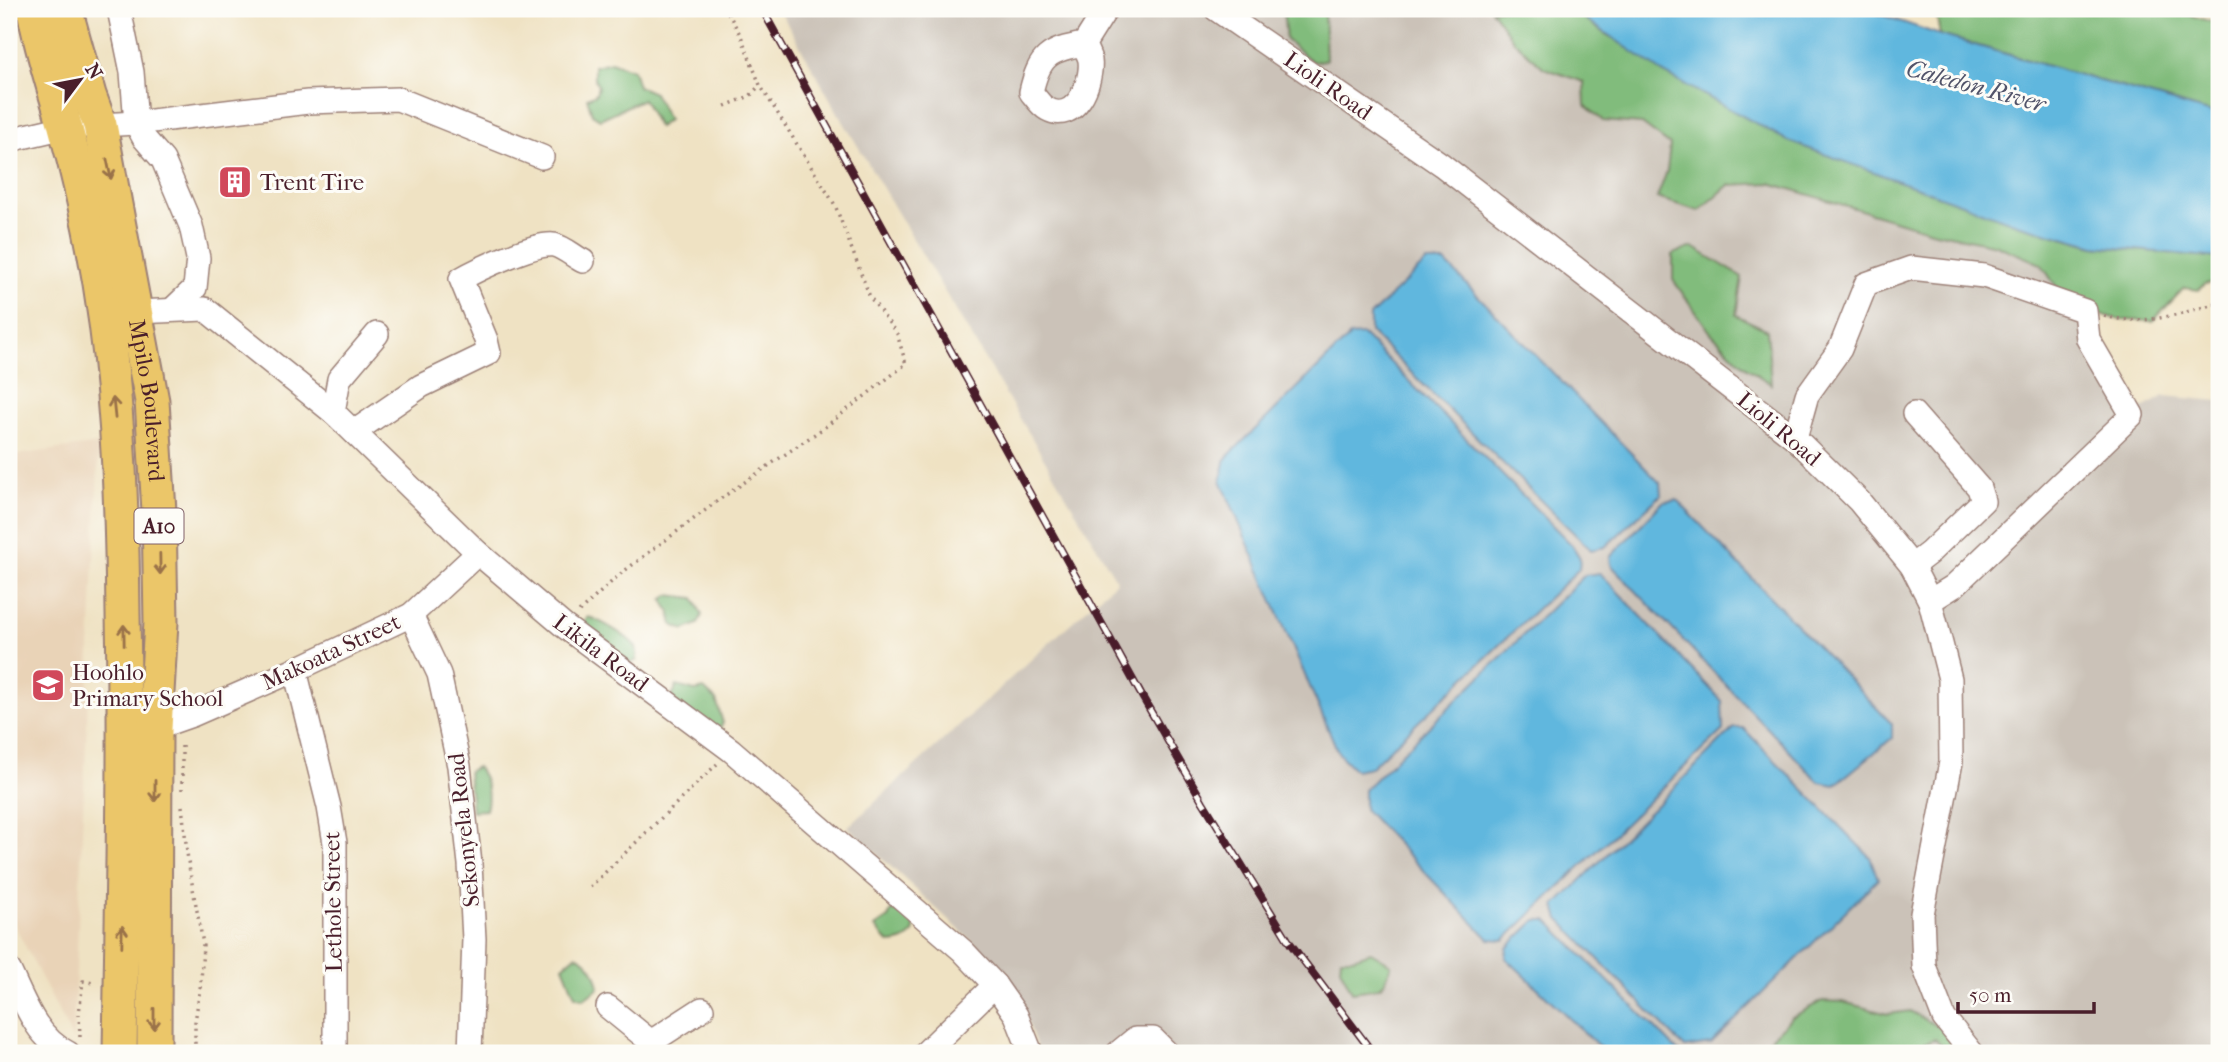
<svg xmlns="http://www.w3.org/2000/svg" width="2228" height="1062" font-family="'IM FELL French Canon',serif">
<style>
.built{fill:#e9d3b7}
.industrial{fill:#cbc2b8}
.forest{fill:#81bc7b;stroke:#666e53;stroke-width:2}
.water{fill:#61b7de;stroke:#566b84;stroke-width:2}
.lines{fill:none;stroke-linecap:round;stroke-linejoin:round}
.minor-casing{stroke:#9c8077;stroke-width:26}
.highway-casing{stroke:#9c8077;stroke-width:37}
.path{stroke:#9c8077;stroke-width:3.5;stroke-dasharray:2 5;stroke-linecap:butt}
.minor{stroke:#fff;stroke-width:23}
.highway{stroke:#ebc669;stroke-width:33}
.rail-casing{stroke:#4a1f2b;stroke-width:8}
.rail{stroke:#fdfcf7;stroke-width:5;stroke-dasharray:16;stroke-linecap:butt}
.oneway{stroke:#9a724a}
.labels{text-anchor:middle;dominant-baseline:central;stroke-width:6;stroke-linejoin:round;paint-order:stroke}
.shield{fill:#fdfcf7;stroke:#806168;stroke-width:2}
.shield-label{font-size:21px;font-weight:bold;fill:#4a1f2b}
.street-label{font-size:23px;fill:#4a1f2b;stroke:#fdfcf7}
.poi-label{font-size:23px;fill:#4a1f2b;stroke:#fdfcf7;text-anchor:start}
.water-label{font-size:24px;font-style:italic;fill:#52546a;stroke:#fdfcf7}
</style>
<rect width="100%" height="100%" fill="#fdfcf7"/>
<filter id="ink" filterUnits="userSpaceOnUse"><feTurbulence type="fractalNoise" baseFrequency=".0143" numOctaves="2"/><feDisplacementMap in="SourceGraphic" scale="14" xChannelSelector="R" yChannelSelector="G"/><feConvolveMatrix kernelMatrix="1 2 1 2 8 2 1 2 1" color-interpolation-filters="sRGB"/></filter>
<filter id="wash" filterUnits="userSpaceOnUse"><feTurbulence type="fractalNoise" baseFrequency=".00686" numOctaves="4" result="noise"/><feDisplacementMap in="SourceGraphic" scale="28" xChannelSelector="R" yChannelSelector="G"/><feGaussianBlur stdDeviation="1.57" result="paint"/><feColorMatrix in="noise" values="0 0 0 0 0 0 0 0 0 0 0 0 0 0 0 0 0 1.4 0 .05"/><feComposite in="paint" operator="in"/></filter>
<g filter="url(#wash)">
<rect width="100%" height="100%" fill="#efe2c3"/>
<polygon class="built" points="99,444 73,1040 9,914 9,456"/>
<polygon class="industrial" points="779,9 1283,9 1286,40 1326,60 1324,9 1495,9 1729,185 1769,183 1931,231 1996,245 2041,264 2068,304 2132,415 2164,396 2219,401 2219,1053 1039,1053 1018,994 989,957 848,827 1117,581 837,111"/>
<g class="forest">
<polygon points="1283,9 1324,9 1326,60 1313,62 1286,40"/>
<polygon points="1491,9 1571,9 1607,35 1923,188 2017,224 2094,246 2219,258 2219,282 2204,284 2199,290 2184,288 2153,321 2120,320 2068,304 2041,264 1996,245 1931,231 1770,183 1729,185 1699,211 1657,198 1667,171 1670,145 1642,124 1603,121 1585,105 1584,82 1544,68 1513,40"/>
<polygon points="1935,9 2170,9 2219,24 2219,115 1940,35"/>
<polygon points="611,62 633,70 638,86 654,93 668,120 658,127 643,99 600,119 592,114 587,98 596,94 598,86 594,78 594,66"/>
<polygon points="1693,247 1742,277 1736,315 1767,330 1771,384 1744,366 1711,333 1673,280 1673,254"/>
<polygon points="668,595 694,598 702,615 698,624 684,630 673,625 670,612 663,600"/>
<path d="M588,617C598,619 633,639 636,648C637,649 637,659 637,660L629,664L608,643L592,636L582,625Z"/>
<polygon points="677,686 695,691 704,689 716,700 723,723 717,734 671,699"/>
<path d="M477,767C487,779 490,795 486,810L472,811L468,771Z"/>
<path d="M892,910C923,917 921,942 889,943L875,927L888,918Z"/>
<path d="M1371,952L1391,964C1385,993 1376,988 1352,992L1340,968L1341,958H1353Z"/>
<path d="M576,955C590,961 597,974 599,988L584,999L575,996L563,966Z"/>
<polygon points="1822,1001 1843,1002 1888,1014 1910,1011 1941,1028 1957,1053 1942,1053 1943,1046 1935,1039 1899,1053 1756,1053 1792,1017"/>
</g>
<g class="water">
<polygon points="1571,9 1865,9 1940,35 2219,115 2219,258 2095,246 2017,224 1788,141 1662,72"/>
<polygon points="1426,262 1445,262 1660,483 1661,495 1605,547 1591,550 1370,332 1370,316"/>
<polygon points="1363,335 1572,545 1580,558 1579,569 1371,767 1355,770 1339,754 1221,481 1226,458 1350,336"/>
<polygon points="1677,500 1892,724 1892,738 1835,785 1819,782 1611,565 1610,557 1663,502"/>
<polygon points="1600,573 1722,701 1723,730 1504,940 1489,939 1364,809 1364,790 1585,575"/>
<polygon points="1734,728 1743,728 1870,857 1878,879 1711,1044 1685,1048 1559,919 1555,906"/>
<polygon points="1536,920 1547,920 1680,1053 1606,1053 1506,958 1507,948"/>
</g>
</g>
<g filter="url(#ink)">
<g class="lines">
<g class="minor-casing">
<g id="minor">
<polyline points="119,9 132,72 136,123 144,138 163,160 191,226 198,258 195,288 172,310"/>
<polyline points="1216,9 1442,165 1795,438 1859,501 1912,566 1930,601 1950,679 1951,762 1922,914 1924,966 1944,1018 1972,1053"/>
<path d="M1084,44C1085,49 1089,55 1090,60C1093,82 1075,125 1047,109C1041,106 1035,97 1031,92C1039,57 1048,50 1084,44L1106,9"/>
<polyline points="9,140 65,127 136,123 308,102 398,99 542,157"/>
<polyline points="136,312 205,309 333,412 478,553 564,626 731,750 963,951 995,985 1016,1015 1031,1053"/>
<polyline points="333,412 339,379 377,334"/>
<path d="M354,432L421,386L489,353L486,340L461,279C478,269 536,242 554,245C563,247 575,257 583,261"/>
<polyline points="1795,438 1807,395 1840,349 1866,284 1911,268 1984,276 2085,311 2088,339 2132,415 1954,586 1930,601"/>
<polyline points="1912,566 1929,553 1983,501 1979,488 1914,414"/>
<polyline points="411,615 439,674 459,766 470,864 474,939 470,1053"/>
<polyline points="295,670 329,807 335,843 335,1053"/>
<polyline points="145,727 155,728 192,715 295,670 411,615 478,553"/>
<path d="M9,970C23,999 36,1038 68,1053"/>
<polyline points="608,1007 651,1042 652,1053"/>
<polyline points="651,1042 702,1009"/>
<polyline points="925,1053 995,985"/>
<polyline points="1118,1053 1135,1039 1153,1039 1167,1053"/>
</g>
</g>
<g class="highway-casing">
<g id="highway">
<path d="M34,9C41,49 54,87 65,126C83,191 97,257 106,323C119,419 122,517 123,614C126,760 122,907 120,1053"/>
<path id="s1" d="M65,9L89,95L100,125L152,401L159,511L161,622L155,728L154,1053"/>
</g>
</g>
<g class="path">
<polyline points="725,106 750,96 760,85 741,36 726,9"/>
<path d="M2104,316C2145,326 2176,315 2214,304L2219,305"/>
<polyline points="579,612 619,575 723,497 825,427 906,364 897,334 870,297 835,205 760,85"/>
<polyline points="182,746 182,794"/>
<polyline points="182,806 188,861 203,944 201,982 195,1022 195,1053"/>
<polyline points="590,887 717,764"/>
<polyline points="80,1037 79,1014 83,981 93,983"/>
</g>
<use href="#minor" class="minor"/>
<use href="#highway" class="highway"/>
<g class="rail-casing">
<polyline id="rail" points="762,9 1143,698 1203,802 1290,943 1373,1053"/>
</g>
<use href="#rail" class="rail"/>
</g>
<defs><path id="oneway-shaft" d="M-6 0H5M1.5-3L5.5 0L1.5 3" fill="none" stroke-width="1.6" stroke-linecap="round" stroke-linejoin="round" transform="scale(1.75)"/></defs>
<g class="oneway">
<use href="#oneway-shaft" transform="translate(109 169) rotate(78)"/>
<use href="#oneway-shaft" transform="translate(114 408) rotate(-96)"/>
<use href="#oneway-shaft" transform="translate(160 564) rotate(89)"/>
<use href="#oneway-shaft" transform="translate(124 635) rotate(-91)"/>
<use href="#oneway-shaft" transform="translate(155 791) rotate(90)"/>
<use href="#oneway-shaft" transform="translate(122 936) rotate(-89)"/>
<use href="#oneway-shaft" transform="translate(154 1019) rotate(90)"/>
</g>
</g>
<defs>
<g id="building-square" transform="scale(1.75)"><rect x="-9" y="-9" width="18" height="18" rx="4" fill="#d1495b" stroke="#fdfcf7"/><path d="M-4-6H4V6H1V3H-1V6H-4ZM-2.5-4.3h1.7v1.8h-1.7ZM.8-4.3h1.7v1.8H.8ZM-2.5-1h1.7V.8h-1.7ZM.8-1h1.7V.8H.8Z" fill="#fff"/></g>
<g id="school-square" transform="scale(1.75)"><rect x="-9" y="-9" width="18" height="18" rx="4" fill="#d1495b" stroke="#fdfcf7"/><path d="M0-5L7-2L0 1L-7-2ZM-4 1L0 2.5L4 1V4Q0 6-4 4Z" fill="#fff"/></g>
</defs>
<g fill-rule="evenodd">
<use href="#building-square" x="235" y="182"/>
<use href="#school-square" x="48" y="685"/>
</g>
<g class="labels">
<rect class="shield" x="134.5" y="508.5" width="49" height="35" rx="5"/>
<g class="shield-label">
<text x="159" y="526">A10</text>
</g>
<g class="street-label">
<text transform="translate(1328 86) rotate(35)">Lioli Road</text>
<text stroke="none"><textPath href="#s1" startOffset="401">Mpilo Boulevard</textPath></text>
<text transform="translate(1779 429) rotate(40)">Lioli Road</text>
<text transform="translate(331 652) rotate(-25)">Makoata Street</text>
<text transform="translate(601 653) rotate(37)">Likila Road</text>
<text transform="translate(464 830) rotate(-96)">Sekonyela Road</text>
<text transform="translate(333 902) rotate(-91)">Lethole Street</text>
</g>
<g class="poi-label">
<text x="260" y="182">Trent Tire</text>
<text x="72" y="672">Hoohlo<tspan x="72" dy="26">Primary School</tspan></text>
</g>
<g class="water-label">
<text transform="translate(1976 86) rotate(15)">Caledon River</text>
</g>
</g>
<rect width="2228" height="1062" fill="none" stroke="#fdfcf7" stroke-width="35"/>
<g transform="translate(80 80) rotate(58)" stroke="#fdfcf7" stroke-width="5" paint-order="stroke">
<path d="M0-5L12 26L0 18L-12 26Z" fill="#4a1f2b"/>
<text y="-10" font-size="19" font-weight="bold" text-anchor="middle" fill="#4a1f2b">N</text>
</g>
<path d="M1958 1002v10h136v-10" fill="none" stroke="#4a1f2b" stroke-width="3.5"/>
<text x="1969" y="1002" font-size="21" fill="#4a1f2b" stroke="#fdfcf7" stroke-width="5" paint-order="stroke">50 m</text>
</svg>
